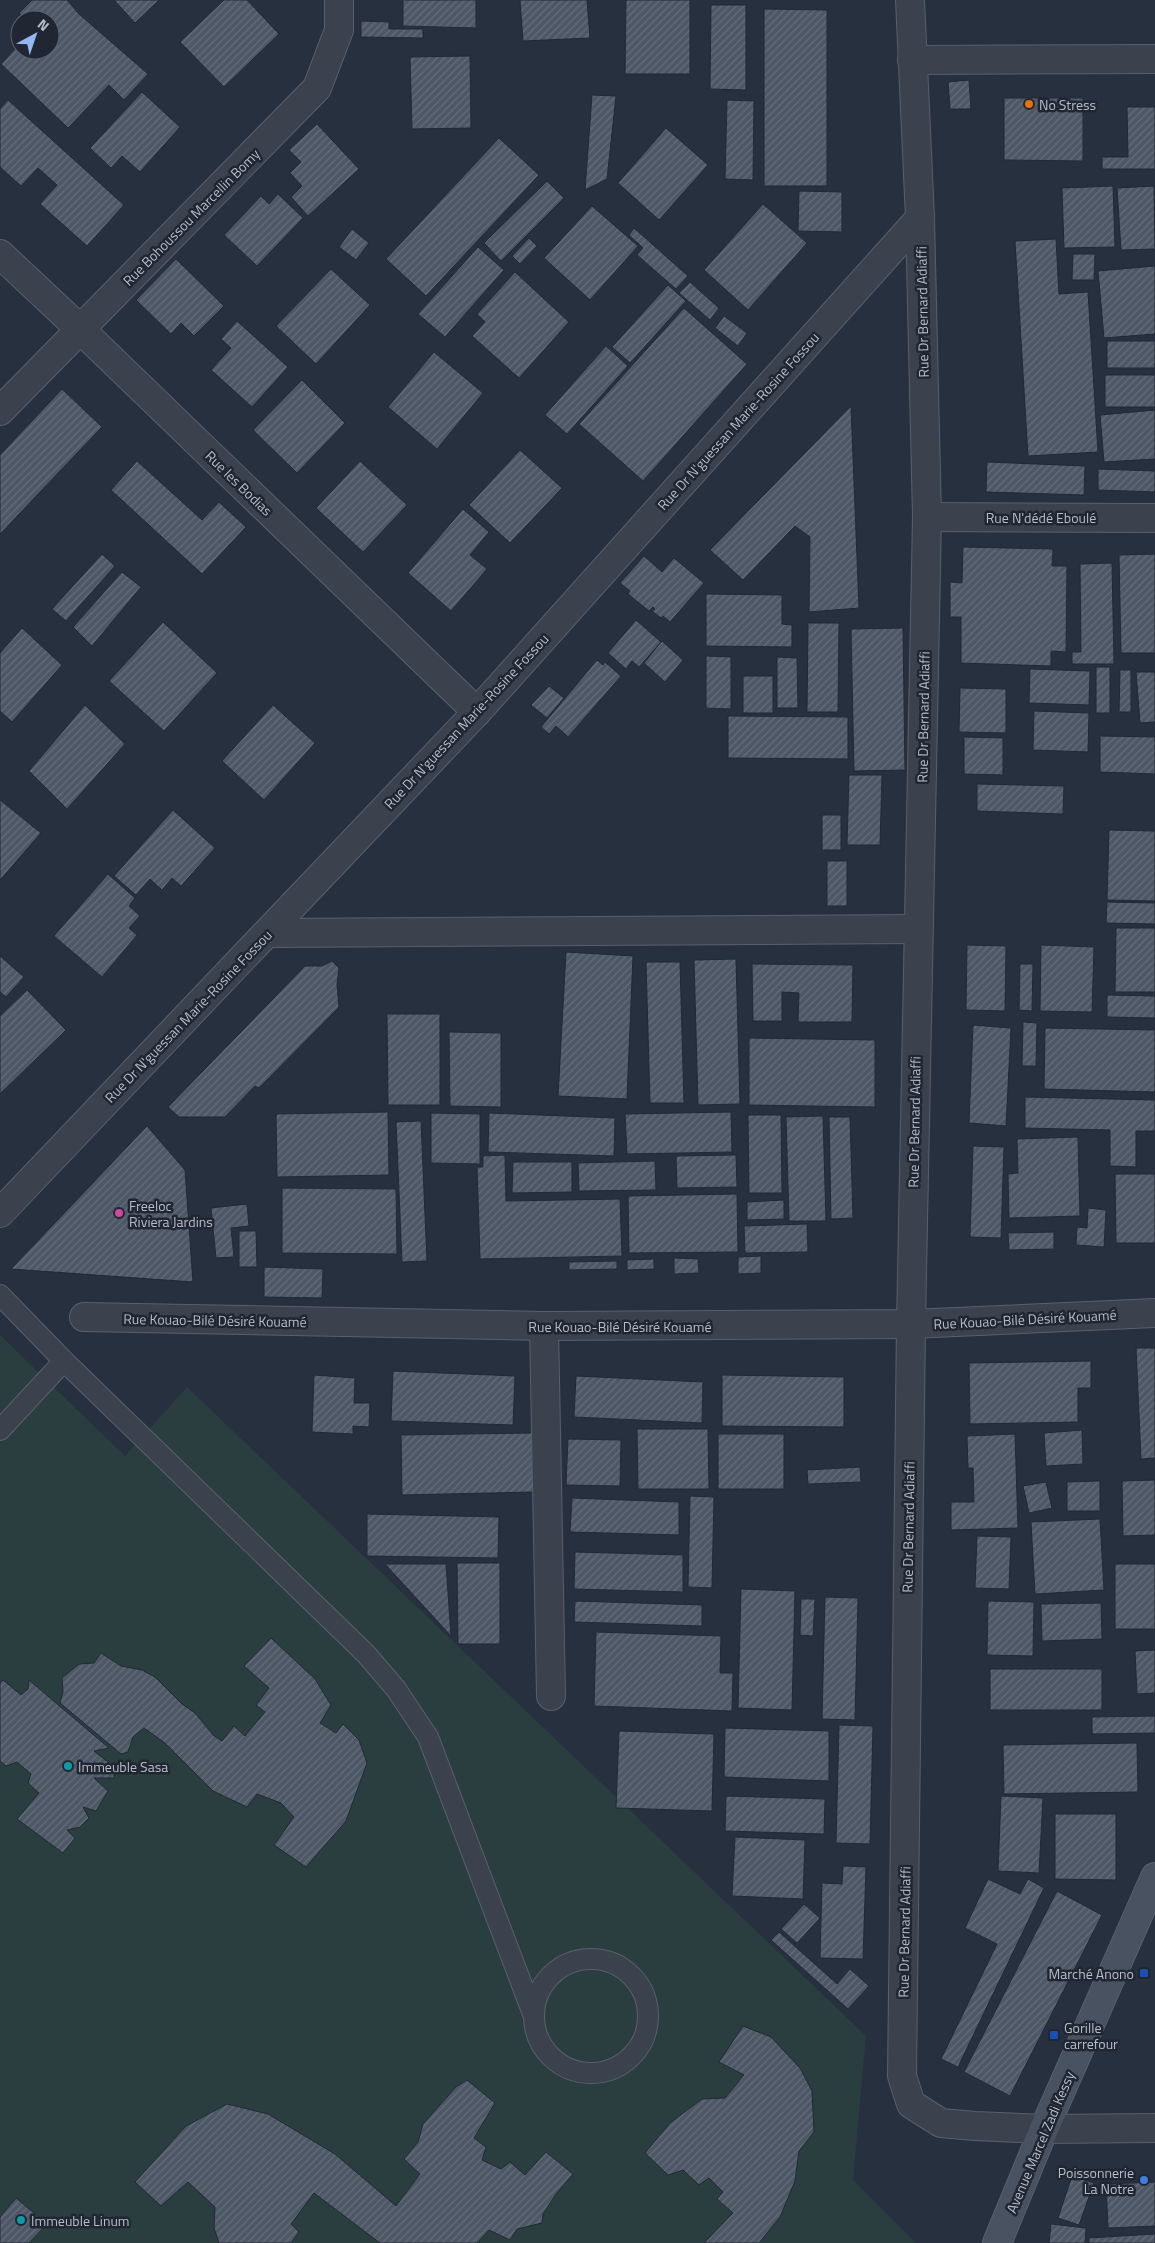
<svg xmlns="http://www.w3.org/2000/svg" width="1155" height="2243" font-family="'Titillium Web',sans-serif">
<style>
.green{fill:#2a3e40}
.building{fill:url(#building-hatch);stroke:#222935}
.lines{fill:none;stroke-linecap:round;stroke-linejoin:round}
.lane-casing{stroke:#59606b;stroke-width:22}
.street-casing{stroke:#59606b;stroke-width:30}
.secondary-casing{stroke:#59606b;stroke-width:30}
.lane{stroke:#3b424e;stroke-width:20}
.street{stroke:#3b424e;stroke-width:28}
.secondary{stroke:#495260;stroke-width:28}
.food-dot{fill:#e8710a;stroke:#202733;stroke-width:2}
.hotel-dot{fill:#d1479c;stroke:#202733;stroke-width:2}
.culture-dot{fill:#0f9aa8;stroke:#202733;stroke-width:2}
.transit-dot{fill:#1a4fb4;stroke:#202733;stroke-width:2}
.shop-dot{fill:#3f7fe0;stroke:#202733;stroke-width:2}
.labels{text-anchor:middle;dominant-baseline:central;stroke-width:5;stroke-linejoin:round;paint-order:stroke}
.poi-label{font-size:14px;fill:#b7bec8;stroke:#202733;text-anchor:start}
.street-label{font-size:14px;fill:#b7bec8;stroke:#202733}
</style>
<defs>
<pattern id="building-hatch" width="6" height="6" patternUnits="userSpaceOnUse" patternTransform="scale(1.25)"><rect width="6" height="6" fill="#4d5766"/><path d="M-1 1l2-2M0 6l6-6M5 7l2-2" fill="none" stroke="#646d7a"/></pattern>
</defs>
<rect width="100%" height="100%" fill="#27303e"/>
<polygon class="green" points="0,1335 125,1456 187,1387 866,2036 853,2180 916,2243 0,2243"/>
<g class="building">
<polygon points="32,0 67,0 79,14 148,74 124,100 109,85 68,128 1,64 20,44 20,50 50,50 50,20 26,20 19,13"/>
<polygon points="114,0 159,0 135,23"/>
<polygon points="224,0 247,0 279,34 224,87 180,42"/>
<polygon points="403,0 476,0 476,28 403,26"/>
<polygon points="520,0 587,0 590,38 523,41"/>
<polygon points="626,0 690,0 690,74 625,74"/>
<polygon points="711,5 746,5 746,90 710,89"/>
<polygon points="764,9 827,10 827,186 764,186"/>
<polygon points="361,21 389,22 389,29 423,29 423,38 361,37"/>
<polygon points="470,56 471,128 412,129 410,57"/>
<polygon points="969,80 971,109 950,109 948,82"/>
<polygon points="142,92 180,127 140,172 122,156 111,168 90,148"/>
<polygon points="592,95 616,96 607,179 585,190"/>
<polygon points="1004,98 1083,98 1083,161 1004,160"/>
<polygon points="8,100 124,205 87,246 40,204 57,185 38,168 21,186 0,167 0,109"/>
<polygon points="727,100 754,101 753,180 725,179"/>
<polygon points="1127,107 1155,107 1155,169 1102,169 1102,157 1128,157"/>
<polygon points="317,124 359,169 308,216 291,197 302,186 290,173 301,162 289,150"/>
<polygon points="666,128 708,165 659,220 618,183"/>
<polygon points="499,138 539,175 426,296 386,259"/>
<polygon points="547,181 564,198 501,261 484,243"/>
<polygon points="1113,186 1115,247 1064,248 1062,188"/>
<polygon points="1154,186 1155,249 1121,250 1117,188"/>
<polygon points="799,191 842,192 842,232 798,231"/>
<polygon points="278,194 303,218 257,266 224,235 261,196 269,204"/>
<polygon points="763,204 807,243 748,310 704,270"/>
<polygon points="592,206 638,246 590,300 544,258"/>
<polygon points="634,228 688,276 676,289 637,255 643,248 629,235"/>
<polygon points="352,229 369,243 356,260 339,247"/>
<polygon points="529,238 537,246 520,264 512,256"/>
<polygon points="1056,239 1059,294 1088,292 1098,452 1028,456 1015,241"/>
<polygon points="478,247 504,270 445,337 418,314"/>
<polygon points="1073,254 1095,254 1094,280 1072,280"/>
<polygon points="176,259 224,306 194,336 181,323 171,334 136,300"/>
<polygon points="1155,266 1155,334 1104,338 1098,271"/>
<polygon points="331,269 370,305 316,364 276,326"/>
<polygon points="515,272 569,322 519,378 472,336 485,322 477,314"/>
<polygon points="690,282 719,308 710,320 679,293"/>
<polygon points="668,285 686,301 630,363 612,347"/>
<polygon points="684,308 747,364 643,481 579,424"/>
<polygon points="724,316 747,333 738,346 715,328"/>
<polygon points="237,321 288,367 252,407 211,370 231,348 221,339"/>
<rect x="1107" y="341" width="48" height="27"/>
<polygon points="606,346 628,366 567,434 545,415"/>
<polygon points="434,352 483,393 437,449 388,407"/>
<rect x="1105" y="375" width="50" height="32"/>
<polygon points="302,380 345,423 297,473 253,430"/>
<polygon points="62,389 102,427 0,534 0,455"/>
<polygon points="851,406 859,608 809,612 810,537 795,526 743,580 710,550"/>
<polygon points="1155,410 1155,459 1104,462 1100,415"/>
<polygon points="520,450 562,488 510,543 469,505"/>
<polygon points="137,461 202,520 219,502 246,527 202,574 111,490"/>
<polygon points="360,461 407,505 363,552 316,508"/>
<polygon points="987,462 1085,466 1084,495 986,492"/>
<polygon points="1098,469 1155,471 1155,492 1098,490"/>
<polygon points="463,509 489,532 470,555 487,569 451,611 408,573"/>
<polygon points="963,547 1053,549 1052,566 1067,566 1066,652 1051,651 1051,666 961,663 961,617 950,617 950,582 962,583"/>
<polygon points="102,554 115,566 66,621 52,609"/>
<polygon points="1155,554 1155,653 1121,653 1119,555"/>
<polygon points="644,556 662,572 674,558 704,583 670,622 663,616 661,618 652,611 655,609 653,607 649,611 628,594 630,591 620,583"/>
<polygon points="1112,563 1114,664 1072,664 1072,652 1081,652 1080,564"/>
<polygon points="122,572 141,587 92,646 73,627"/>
<polygon points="706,594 782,595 782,624 792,625 792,647 706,646"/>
<polygon points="636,620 661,642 639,667 632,661 626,669 608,653"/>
<polygon points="163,622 217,673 164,731 109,681"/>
<polygon points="808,623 839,623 838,712 807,712"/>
<polygon points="22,628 62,665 12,722 0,711 0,653"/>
<polygon points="903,628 905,770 854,771 851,629"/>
<polygon points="662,641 683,660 665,682 644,663"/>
<polygon points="706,656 731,657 731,709 706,708"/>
<polygon points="777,657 797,658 798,708 777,708"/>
<polygon points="597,660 603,665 605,662 621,676 568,737 556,726 549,734 541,727"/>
<rect x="1096" y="667" width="14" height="46"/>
<polygon points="1030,669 1090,671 1089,705 1029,703"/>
<polygon points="1120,670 1131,670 1131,712 1119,712"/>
<polygon points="1136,672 1155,672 1155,722 1140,723"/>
<rect x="743" y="676" width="30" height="37"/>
<polygon points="549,686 564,698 547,718 531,705"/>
<polygon points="960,688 1006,689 1006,733 959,732"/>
<polygon points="85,705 125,744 67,809 29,771"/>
<polygon points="273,705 315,743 264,800 222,761"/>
<polygon points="1034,711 1089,713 1088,752 1033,750"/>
<polygon points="728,716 848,717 848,759 728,758"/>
<polygon points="1100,736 1155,737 1155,774 1100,772"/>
<polygon points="964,737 1003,738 1003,775 964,774"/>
<polygon points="849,775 882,775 880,845 847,845"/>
<polygon points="977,784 1064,786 1063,814 977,811"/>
<polygon points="0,800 41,833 0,880"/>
<polygon points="173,810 215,848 181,886 172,878 162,890 150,879 136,895 114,876"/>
<rect x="822" y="815" width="19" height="35"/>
<polygon points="1109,830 1155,831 1155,901 1107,900"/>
<rect x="827" y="861" width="20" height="45"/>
<polygon points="108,874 135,898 129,906 140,916 129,928 137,935 102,977 54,936"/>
<polygon points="1107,902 1155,903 1155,924 1106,923"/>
<polygon points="1116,928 1155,928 1155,992 1115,992"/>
<polygon points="967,945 1006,946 1005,1011 966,1010"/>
<polygon points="1041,945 1094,947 1092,1012 1040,1011"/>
<polygon points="566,952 633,956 627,1099 558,1096"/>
<polygon points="0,956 24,977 6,997 0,992"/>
<polygon points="736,959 740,1104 698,1105 694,960"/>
<polygon points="332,961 339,968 337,984 339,1007 259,1088 255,1086 225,1117 179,1117 168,1107 305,966 322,966"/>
<polygon points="646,962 680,962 684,1103 650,1103"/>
<polygon points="752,964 853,965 852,1022 798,1022 799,993 782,992 782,1021 753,1021"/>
<polygon points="1020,964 1033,964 1032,1011 1019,1010"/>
<polygon points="27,990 66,1030 0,1094 0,1016"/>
<polygon points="1107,995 1155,996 1155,1018 1107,1017"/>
<polygon points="387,1014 440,1014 440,1105 388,1105"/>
<polygon points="1023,1022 1037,1023 1036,1066 1022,1066"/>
<polygon points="973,1025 1011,1028 1006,1126 969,1123"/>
<polygon points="1045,1028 1155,1030 1155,1092 1044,1089"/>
<polygon points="449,1032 501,1033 501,1107 450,1106"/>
<polygon points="749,1038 875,1040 875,1107 749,1105"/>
<polygon points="1025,1097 1155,1100 1155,1131 1136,1131 1136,1167 1110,1166 1110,1130 1025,1128"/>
<polygon points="388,1112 389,1175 277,1177 276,1114"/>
<polygon points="731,1112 732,1152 627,1154 625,1114"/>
<polygon points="431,1113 480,1114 480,1164 431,1163"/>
<polygon points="489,1113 615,1118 614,1156 488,1152"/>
<polygon points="748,1115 781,1115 782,1193 749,1193"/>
<polygon points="823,1116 826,1221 789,1221 786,1117"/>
<polygon points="829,1117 850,1117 853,1218 831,1219"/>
<polygon points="421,1121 427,1261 402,1262 396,1122"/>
<polygon points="147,1126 185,1170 193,1282 11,1269"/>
<polygon points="1078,1137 1080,1216 1009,1218 1008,1174 1018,1173 1017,1139"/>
<polygon points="973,1146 1004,1147 1001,1238 970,1237"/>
<polygon points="505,1155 506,1201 620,1199 622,1256 480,1259 477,1167 483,1167 483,1156"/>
<polygon points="736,1155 737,1187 677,1188 676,1156"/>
<polygon points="655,1161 656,1190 579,1191 578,1163"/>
<polygon points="513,1162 572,1162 572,1192 512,1193"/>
<polygon points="1115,1174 1155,1174 1155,1243 1116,1243"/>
<polygon points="282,1188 396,1189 397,1254 282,1253"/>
<polygon points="737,1194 738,1252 629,1253 628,1196"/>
<polygon points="784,1200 784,1219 747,1220 747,1202"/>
<polygon points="247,1204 249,1226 231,1228 234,1257 216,1258 211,1208"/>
<polygon points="1088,1208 1106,1210 1104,1247 1076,1245 1077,1227 1087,1228"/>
<polygon points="807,1224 808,1252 745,1253 744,1226"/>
<polygon points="239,1231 256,1231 257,1267 239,1267"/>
<polygon points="1054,1232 1054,1249 1009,1250 1008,1233"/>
<polygon points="761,1256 761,1273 738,1274 738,1257"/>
<polygon points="674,1258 698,1259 699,1273 674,1274"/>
<polygon points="654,1259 654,1269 627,1270 627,1260"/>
<polygon points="617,1261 617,1269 569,1270 569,1262"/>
<polygon points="264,1267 323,1269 322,1298 264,1297"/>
<polygon points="1136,1348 1155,1348 1155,1458 1141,1459"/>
<polygon points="1091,1361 1091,1388 1078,1388 1078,1422 970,1424 969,1363"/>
<polygon points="393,1371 515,1376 513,1425 391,1421"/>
<polygon points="314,1375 355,1378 354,1403 370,1403 369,1427 353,1426 353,1434 312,1432"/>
<polygon points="722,1375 844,1377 844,1427 722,1426"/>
<polygon points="576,1376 703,1382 702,1423 574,1417"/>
<polygon points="637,1429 708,1429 709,1489 638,1489"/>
<polygon points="1082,1430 1083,1464 1046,1466 1044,1433"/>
<polygon points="532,1433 533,1492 402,1495 401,1435"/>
<rect x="718" y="1434" width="66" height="55"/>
<polygon points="1015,1434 1018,1528 951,1530 951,1502 974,1502 973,1468 968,1468 967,1436"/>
<polygon points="568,1439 621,1440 620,1486 566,1485"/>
<polygon points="860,1467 861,1482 808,1484 807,1470"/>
<polygon points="1155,1480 1155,1535 1123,1536 1122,1481"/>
<polygon points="1100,1481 1100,1511 1067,1511 1067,1482"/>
<polygon points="1046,1482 1052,1508 1029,1513 1023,1486"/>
<polygon points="690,1496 714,1497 712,1588 688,1587"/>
<polygon points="572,1498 679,1502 679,1535 570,1532"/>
<polygon points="367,1514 499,1517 498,1558 367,1556"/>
<polygon points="1100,1519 1104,1590 1035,1594 1031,1522"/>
<polygon points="977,1536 1011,1537 1009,1589 975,1588"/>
<polygon points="575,1552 683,1555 683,1592 574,1589"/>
<polygon points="457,1563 500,1563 500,1644 458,1644"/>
<polygon points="385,1564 446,1564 451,1636"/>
<rect x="1115" y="1564" width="40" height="65"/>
<polygon points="741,1589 795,1591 792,1710 738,1708"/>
<polygon points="825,1597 858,1598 855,1720 822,1719"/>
<polygon points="801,1599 815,1599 813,1636 800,1635"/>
<polygon points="575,1601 702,1605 702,1626 574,1622"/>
<polygon points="988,1601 1034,1602 1033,1656 987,1655"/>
<polygon points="1101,1603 1102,1639 1042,1641 1041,1604"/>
<polygon points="596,1632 721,1636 720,1673 733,1673 732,1711 594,1706"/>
<polygon points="271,1638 315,1679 331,1705 320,1723 336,1733 343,1724 359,1740 367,1763 346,1821 306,1867 274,1845 294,1817 281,1803 257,1794 247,1807 213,1791 165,1743 144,1728 133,1737 128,1752 121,1754 60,1703 63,1692 62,1678 79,1664 94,1663 101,1653 121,1666 142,1670 155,1677 182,1704 195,1713 214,1736 222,1741 234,1726 245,1736 265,1712 256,1705 269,1688 244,1666"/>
<polygon points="1155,1650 1155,1693 1137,1694 1135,1651"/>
<rect x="990" y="1669" width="112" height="41"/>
<polygon points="3,1680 21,1695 28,1689 29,1680 109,1748 94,1751 114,1767 114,1778 94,1778 108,1791 96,1811 83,1807 89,1818 80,1827 67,1830 75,1838 63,1853 17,1819 39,1793 28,1783 31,1774 17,1762 6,1766 0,1761 0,1683"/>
<polygon points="1155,1716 1155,1733 1092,1734 1092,1717"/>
<polygon points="839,1725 873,1726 870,1844 836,1843"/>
<polygon points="725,1728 829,1731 829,1781 724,1777"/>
<polygon points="619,1731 714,1734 712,1811 616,1808"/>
<polygon points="1137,1743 1138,1792 1004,1794 1003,1745"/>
<polygon points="726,1796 825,1799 824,1834 725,1831"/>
<polygon points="1001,1796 1043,1798 1039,1873 998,1871"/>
<polygon points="1055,1814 1116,1814 1116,1880 1055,1879"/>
<polygon points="735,1837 805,1840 803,1899 732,1896"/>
<polygon points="843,1866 866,1867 863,1959 820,1958 822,1883 842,1884"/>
<polygon points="988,1879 1020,1894 1028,1879 1044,1888 958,2067 941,2059 997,1944 965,1928"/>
<polygon points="1057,1891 1102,1915 1010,2096 964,2072"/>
<polygon points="804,1904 820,1918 797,1943 781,1929"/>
<polygon points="779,1932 837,1984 850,1969 869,1986 848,2009 771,1940"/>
<polygon points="743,2026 771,2037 800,2068 812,2091 814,2132 799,2151 795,2181 780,2217 759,2243 704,2243 733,2213 717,2199 723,2192 709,2178 699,2185 683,2170 668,2175 645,2153 670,2123 702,2099 725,2098 744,2075 719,2062"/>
<polygon points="467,2080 495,2103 474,2138 486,2147 482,2160 501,2169 510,2162 525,2175 546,2152 573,2174 556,2194 543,2214 542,2223 517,2229 510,2240 489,2230 477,2243 380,2243 314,2193 291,2224 299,2232 291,2243 219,2243 214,2228 215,2207 188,2182 161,2206 135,2182 186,2126 227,2104 268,2114 335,2154 396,2206 420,2174 404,2159 418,2142 423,2124 456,2087"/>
<polygon points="1072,2176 1094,2183 1079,2225 1058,2218"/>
<polygon points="1155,2182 1155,2226 1108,2228 1106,2184"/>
<polygon points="16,2198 47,2224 29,2243 0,2243 0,2217"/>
<polygon points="1051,2224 1086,2228 1085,2243 1049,2243"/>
<polygon points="1155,2234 1155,2243 1089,2243 1089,2238"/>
</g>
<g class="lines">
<g class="lane-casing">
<g id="lane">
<polyline points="0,1295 64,1361 366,1654 396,1689 428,1737 533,2014"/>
<polyline points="0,1430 64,1361"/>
<circle cx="591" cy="2016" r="57"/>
</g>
</g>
<g class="street-casing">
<g id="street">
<polyline points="910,0 920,218 927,517 911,1324 902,2076 911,2104 941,2123 975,2126 1044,2129 1155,2128"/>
<polyline points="912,60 1155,59"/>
<polyline points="0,254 80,329 477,712"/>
<polyline points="0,411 317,88 339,30 339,0"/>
<polyline points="927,517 1155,518"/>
<polyline points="268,933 918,929"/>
<polyline points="0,1213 477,712 920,218"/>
<polyline points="84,1317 544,1326 911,1324 1155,1313"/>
<polyline points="544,1326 551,1696"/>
</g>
</g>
<g class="secondary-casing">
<polyline id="secondary" points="997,2243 1044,2129 1155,1877"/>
</g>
<use href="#lane" class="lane"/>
<use href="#street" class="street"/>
<use href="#secondary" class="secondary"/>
</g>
<circle class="food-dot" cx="1029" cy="104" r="5"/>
<circle class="hotel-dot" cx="119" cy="1213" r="5"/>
<g class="culture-dot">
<circle cx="68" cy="1766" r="5"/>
<circle cx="21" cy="2220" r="5"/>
</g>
<g class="transit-dot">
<rect x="1139" y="1968" width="10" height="10" rx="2.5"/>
<rect x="1049" y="2030" width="10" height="10" rx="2.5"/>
</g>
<circle class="shop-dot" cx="1144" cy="2180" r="5"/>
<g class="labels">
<g class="poi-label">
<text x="1039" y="104">No Stress</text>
<text x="129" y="1205">Freeloc<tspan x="129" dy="16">Riviera Jardins</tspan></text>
<text x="78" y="1766">Immeuble Sasa</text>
<text x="1134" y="1973" text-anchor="end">Marché Anono</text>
<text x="1064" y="2027">Gorille<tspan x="1064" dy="16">carrefour</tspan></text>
<text x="1134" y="2172" text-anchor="end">Poissonnerie<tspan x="1134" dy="16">La Notre</tspan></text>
<text x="31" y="2220">Immeuble Linum</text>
</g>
<g class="street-label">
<text transform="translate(191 217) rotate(-45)">Rue Bohoussou Marcellin Bomy</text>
<text transform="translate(922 312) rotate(-91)">Rue Dr Bernard Adiaffi</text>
<text transform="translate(738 421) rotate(-48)">Rue Dr N'guessan Marie-Rosine Fossou</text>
<text transform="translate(239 483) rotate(44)">Rue les Bodias</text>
<text x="1041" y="517">Rue N'dédé Eboulé</text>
<text transform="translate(923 717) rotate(-89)">Rue Dr Bernard Adiaffi</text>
<text transform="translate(466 721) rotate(-47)">Rue Dr N'guessan Marie-Rosine Fossou</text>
<text transform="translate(188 1016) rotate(-46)">Rue Dr N'guessan Marie-Rosine Fossou</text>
<text transform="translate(914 1122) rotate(-89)">Rue Dr Bernard Adiaffi</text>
<text transform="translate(1025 1319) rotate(-3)">Rue Kouao-Bilé Désiré Kouamé</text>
<text transform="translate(215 1320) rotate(1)">Rue Kouao-Bilé Désiré Kouamé</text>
<text x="620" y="1326">Rue Kouao-Bilé Désiré Kouamé</text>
<text transform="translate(908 1527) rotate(-89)">Rue Dr Bernard Adiaffi</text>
<text transform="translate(904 1932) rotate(-89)">Rue Dr Bernard Adiaffi</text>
<text transform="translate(1040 2142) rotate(-67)">Avenue Marcel Zadi Kessy</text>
</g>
</g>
<g transform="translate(35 35) rotate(40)"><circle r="24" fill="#202733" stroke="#5c636f"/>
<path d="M0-4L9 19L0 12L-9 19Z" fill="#95b7f0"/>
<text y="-8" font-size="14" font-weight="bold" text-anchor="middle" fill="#b7bec8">N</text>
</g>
</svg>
